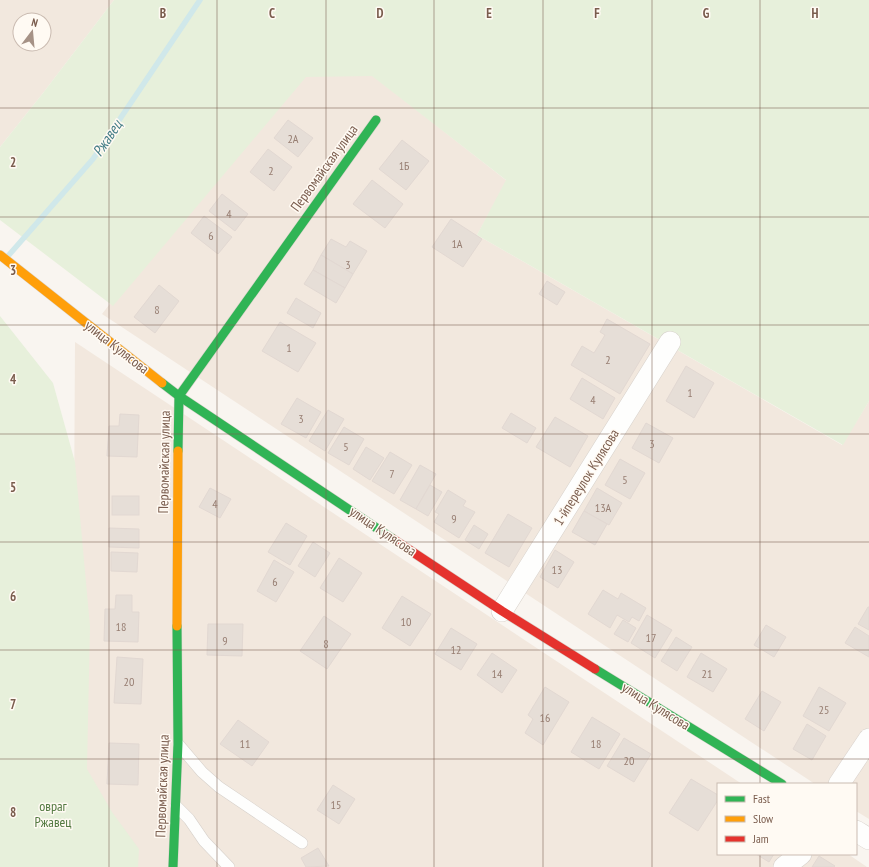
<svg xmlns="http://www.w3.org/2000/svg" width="869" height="867" font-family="'PT Sans Narrow',sans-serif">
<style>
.residential{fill:#f2e8de;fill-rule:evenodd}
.green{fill:#e7f0db}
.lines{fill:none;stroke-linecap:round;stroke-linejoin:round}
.stream{stroke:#d0e8ea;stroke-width:5.5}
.building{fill:#e6ded7;stroke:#e2d8d2}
.lane-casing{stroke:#d7d1cb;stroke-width:12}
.street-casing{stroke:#d7d1cb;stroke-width:22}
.fast-casing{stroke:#d9d2cb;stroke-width:10}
.slow-casing{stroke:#d9d2cb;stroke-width:10}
.jam-casing{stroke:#d9d2cb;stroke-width:10}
.lane{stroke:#fefefd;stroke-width:11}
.street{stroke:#fefefd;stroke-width:21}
.fast{stroke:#30b455;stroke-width:9}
.slow{stroke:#ff9f0a;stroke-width:9}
.jam{stroke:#e5322d;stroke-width:9}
.grid{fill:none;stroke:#7a5c4d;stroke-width:1;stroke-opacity:0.55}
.labels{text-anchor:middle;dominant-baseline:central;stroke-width:3;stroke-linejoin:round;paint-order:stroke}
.number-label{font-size:12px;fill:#977e72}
.street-label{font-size:14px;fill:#7a5c4d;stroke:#fffaf3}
.park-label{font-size:14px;fill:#537a41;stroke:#fffaf3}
.water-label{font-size:15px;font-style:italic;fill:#437c86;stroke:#fffaf3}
.grid-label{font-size:13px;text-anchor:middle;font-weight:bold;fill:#7a5c4d;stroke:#fffaf3;stroke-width:3;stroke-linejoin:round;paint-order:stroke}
</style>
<rect width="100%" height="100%" fill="#f9f5f0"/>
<g class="residential">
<path d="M0,0H114L43,93L0,147ZM20,20H44V44H20Z"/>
<polygon points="321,35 507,181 477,235 842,445 869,401 869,819 856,811 856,784 815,784 102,314"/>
<polygon points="75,342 742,784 718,784 718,854 848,854 867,867 72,867"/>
</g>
<g class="green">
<polygon points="114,0 869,0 869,401 843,445 477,235 506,180 372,76 306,77 113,306 0,220 0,147 43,93"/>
<polygon points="0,316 53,383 75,462 90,626 87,769 112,812 139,849 138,867 0,867"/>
</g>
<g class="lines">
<polyline class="stream" points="8,256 93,159 200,0"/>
</g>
<g class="building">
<polygon points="288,120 313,138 298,157 274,138"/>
<polygon points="402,140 429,161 406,190 379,169"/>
<polygon points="268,149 292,167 274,191 250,172"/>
<polygon points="372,180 403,204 385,228 353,204"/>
<polygon points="222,194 248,214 235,231 209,211"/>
<polygon points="204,216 232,237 218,254 191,233"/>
<polygon points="451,219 482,239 463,267 432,247"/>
<polygon points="331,239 346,247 350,241 367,251 353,274 321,255"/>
<polygon points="321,255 353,274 345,288 313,270"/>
<polygon points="313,270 345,288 336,303 304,284"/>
<polygon points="547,281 565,292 557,305 539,294"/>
<polygon points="159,285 179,301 155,333 134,317"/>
<polygon points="296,298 321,313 313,328 287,313"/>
<polygon points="607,319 650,344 620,394 571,365 582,346 594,353 605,335 600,332"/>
<polygon points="280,322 316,343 298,372 262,351"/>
<polygon points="686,366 714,383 694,418 666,401"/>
<polygon points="582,378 615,398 603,419 570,399"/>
<polygon points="297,398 321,412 306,438 281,424"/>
<polygon points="328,410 344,419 325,451 309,441"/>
<polygon points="511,413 536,428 527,443 502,428"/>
<polygon points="120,414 139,415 137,457 107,456 109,426 119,426"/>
<polygon points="555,417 588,436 570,467 536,447"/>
<polygon points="646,423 673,438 659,463 632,448"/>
<polygon points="344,427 364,439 349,465 328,453"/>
<polygon points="366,447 384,458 370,480 353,469"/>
<polygon points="390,452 412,465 394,494 372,481"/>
<polygon points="620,459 645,473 630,499 605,485"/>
<polygon points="420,465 436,474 416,509 400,500"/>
<polygon points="430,485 442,492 428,516 416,509"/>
<polygon points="210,488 231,499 220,518 199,507"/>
<polygon points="597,488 622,503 609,525 584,511"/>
<polygon points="448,490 466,501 463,506 475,512 459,538 434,522 439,514 435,512"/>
<rect x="112" y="496" width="27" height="19"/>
<polygon points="584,511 607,524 595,545 572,532"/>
<polygon points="508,514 532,528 509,567 485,553"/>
<polygon points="286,523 307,536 290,565 268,552"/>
<polygon points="474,525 488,534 479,549 465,540"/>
<polygon points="109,528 139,529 139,548 109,547"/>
<polygon points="313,542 330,553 315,577 298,566"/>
<polygon points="555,550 574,562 558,588 540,577"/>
<polygon points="111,552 138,553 137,572 111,571"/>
<polygon points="339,558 362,573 343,602 320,588"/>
<polygon points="274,560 294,572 276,602 257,591"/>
<polygon points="603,590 618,599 621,593 646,608 639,621 632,617 629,622 617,615 610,628 588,614"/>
<polygon points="116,595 132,595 132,612 139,612 138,642 104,641 105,609 115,609"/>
<polygon points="402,596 431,614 410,646 382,628"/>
<polygon points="868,607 869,607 869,630 858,624"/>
<polygon points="647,615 672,630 655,658 631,643"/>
<polygon points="324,616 351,634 327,669 300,651"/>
<polygon points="623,620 636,628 628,642 614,634"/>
<polygon points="208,624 243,624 242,656 207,655"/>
<polygon points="766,625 786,637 774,657 754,645"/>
<polygon points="855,627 869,636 869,657 845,643"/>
<polygon points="451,628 477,644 461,670 435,654"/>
<polygon points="676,637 692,647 677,671 661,661"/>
<polygon points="492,653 517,670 502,693 477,675"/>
<polygon points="701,653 727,669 713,692 687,677"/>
<polygon points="117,657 143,659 141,704 114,703"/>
<polygon points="545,687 569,702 543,745 525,733 533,719 528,715"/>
<polygon points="819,687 846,703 829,731 803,716"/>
<polygon points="762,691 781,702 764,731 745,719"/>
<polygon points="592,717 620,734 599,769 571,752"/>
<polygon points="238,720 269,742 252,766 220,744"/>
<polygon points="807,724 826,736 812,760 793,749"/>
<polygon points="624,738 651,754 634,782 607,766"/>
<polygon points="109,743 139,744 138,785 107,784"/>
<polygon points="691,779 718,795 718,800 698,831 669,813"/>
<polygon points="333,785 355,799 339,824 317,810"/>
<polygon points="318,848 329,866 306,867 301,858"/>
<polygon points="756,854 774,854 769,862"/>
<polygon points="819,856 835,866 834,867 812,867"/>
</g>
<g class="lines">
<g class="lane-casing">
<g id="lane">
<polyline points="179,745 202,772 219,787 302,843"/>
<polyline points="176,806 189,819 204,841 229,867"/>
</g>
</g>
<g class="street-casing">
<g id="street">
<polyline points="502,611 670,342"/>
<polyline points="839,784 869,739"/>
<polyline points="856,831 869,839"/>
<polyline points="784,867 801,854"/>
</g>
</g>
<g class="fast-casing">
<g id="fast">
<polyline points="162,383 179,396 393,539"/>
<polyline points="178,451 179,396 376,120"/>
<polyline points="595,669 782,784"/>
<polyline points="173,867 178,743 177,626"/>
</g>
</g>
<g class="slow-casing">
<g id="slow">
<polyline points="0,255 162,383"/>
<polyline points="177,626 178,451"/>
</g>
</g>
<g class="jam-casing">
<polyline id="jam" points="393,539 502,611 595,669"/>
</g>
<use href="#lane" class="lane"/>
<use href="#street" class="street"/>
<use href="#fast" class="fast"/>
<use href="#slow" class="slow"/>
<use href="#jam" class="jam"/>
</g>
<path class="grid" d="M109,0V867M217,0V867M326,0V867M434,0V867M543,0V867M652,0V867M760,0V784M0,108H869M0,217H869M0,325H869M0,434H869M0,542H869M0,650H869M0,759H869M760,854V867"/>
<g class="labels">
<g class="number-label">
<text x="293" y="138">2А</text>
<text x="404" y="165">1Б</text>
<text x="271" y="170">2</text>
<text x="229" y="213">4</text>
<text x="211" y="235">6</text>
<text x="457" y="243">1А</text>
<text x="348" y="264">3</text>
<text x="157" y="309">8</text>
<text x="289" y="347">1</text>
<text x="608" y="359">2</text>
<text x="690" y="392">1</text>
<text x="593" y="399">4</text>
<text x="301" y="418">3</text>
<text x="652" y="443">3</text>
<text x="346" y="446">5</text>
<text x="392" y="473">7</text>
<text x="625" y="479">5</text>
<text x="215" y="503">4</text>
<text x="603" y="507">13А</text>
<text x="454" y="518">9</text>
<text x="557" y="569">13</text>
<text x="275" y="581">6</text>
<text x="406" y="621">10</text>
<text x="121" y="626">18</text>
<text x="651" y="637">17</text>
<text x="225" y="640">9</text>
<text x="326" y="643">8</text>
<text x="456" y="649">12</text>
<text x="497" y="673">14</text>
<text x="707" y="673">21</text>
<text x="129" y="681">20</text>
<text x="824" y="709">25</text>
<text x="545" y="717">16</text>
<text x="245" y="743">11</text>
<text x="596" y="743">18</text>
<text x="629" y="760">20</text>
<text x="336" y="804">15</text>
</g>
<g class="street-label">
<text transform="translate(324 168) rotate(-54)">Первомайская улица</text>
<text transform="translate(117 347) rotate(38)">улица Кулясова</text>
<text transform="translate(164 462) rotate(-89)">Первомайская улица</text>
<text transform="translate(586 477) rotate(-58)">1-йпереулок Кулясова</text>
<text transform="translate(383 531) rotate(34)">улица Кулясова</text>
<text transform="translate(656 706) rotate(32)">улица Кулясова</text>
<text transform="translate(162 786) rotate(-88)">Первомайская улица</text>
</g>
<g class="park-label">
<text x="53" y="806">овраг<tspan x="53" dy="16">Ржавец</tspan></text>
</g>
<g class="water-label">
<text transform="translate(107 138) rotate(-56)">Ржавец</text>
</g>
</g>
<g class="grid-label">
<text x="163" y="18">B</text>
<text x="272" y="18">C</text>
<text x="380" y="18">D</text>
<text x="489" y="18">E</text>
<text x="597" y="18">F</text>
<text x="706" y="18">G</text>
<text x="815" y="18">H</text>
<text x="13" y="167">2</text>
<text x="13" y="275">3</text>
<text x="13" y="384">4</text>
<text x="13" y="492">5</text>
<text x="13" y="601">6</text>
<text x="13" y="709">7</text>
<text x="13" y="817">8</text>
</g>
<rect x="717" y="783" width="140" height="72" fill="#fffaf3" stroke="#cabbb1"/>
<rect x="725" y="796" width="20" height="6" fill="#30b455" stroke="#cabbb1"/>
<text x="753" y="803" font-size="12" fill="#7a5c4d">Fast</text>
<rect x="725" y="816" width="20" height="6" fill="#ff9f0a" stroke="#cabbb1"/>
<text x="753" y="823" font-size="12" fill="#7a5c4d">Slow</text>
<rect x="725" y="836" width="20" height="6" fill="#e5322d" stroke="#cabbb1"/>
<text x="753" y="843" font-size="12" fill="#7a5c4d">Jam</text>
<g transform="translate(32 32) rotate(16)"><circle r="19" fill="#fffaf3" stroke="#cabbb1"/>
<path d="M0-3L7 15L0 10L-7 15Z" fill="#a69286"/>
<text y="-6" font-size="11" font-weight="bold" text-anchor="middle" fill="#7a5c4d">N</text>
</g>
</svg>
